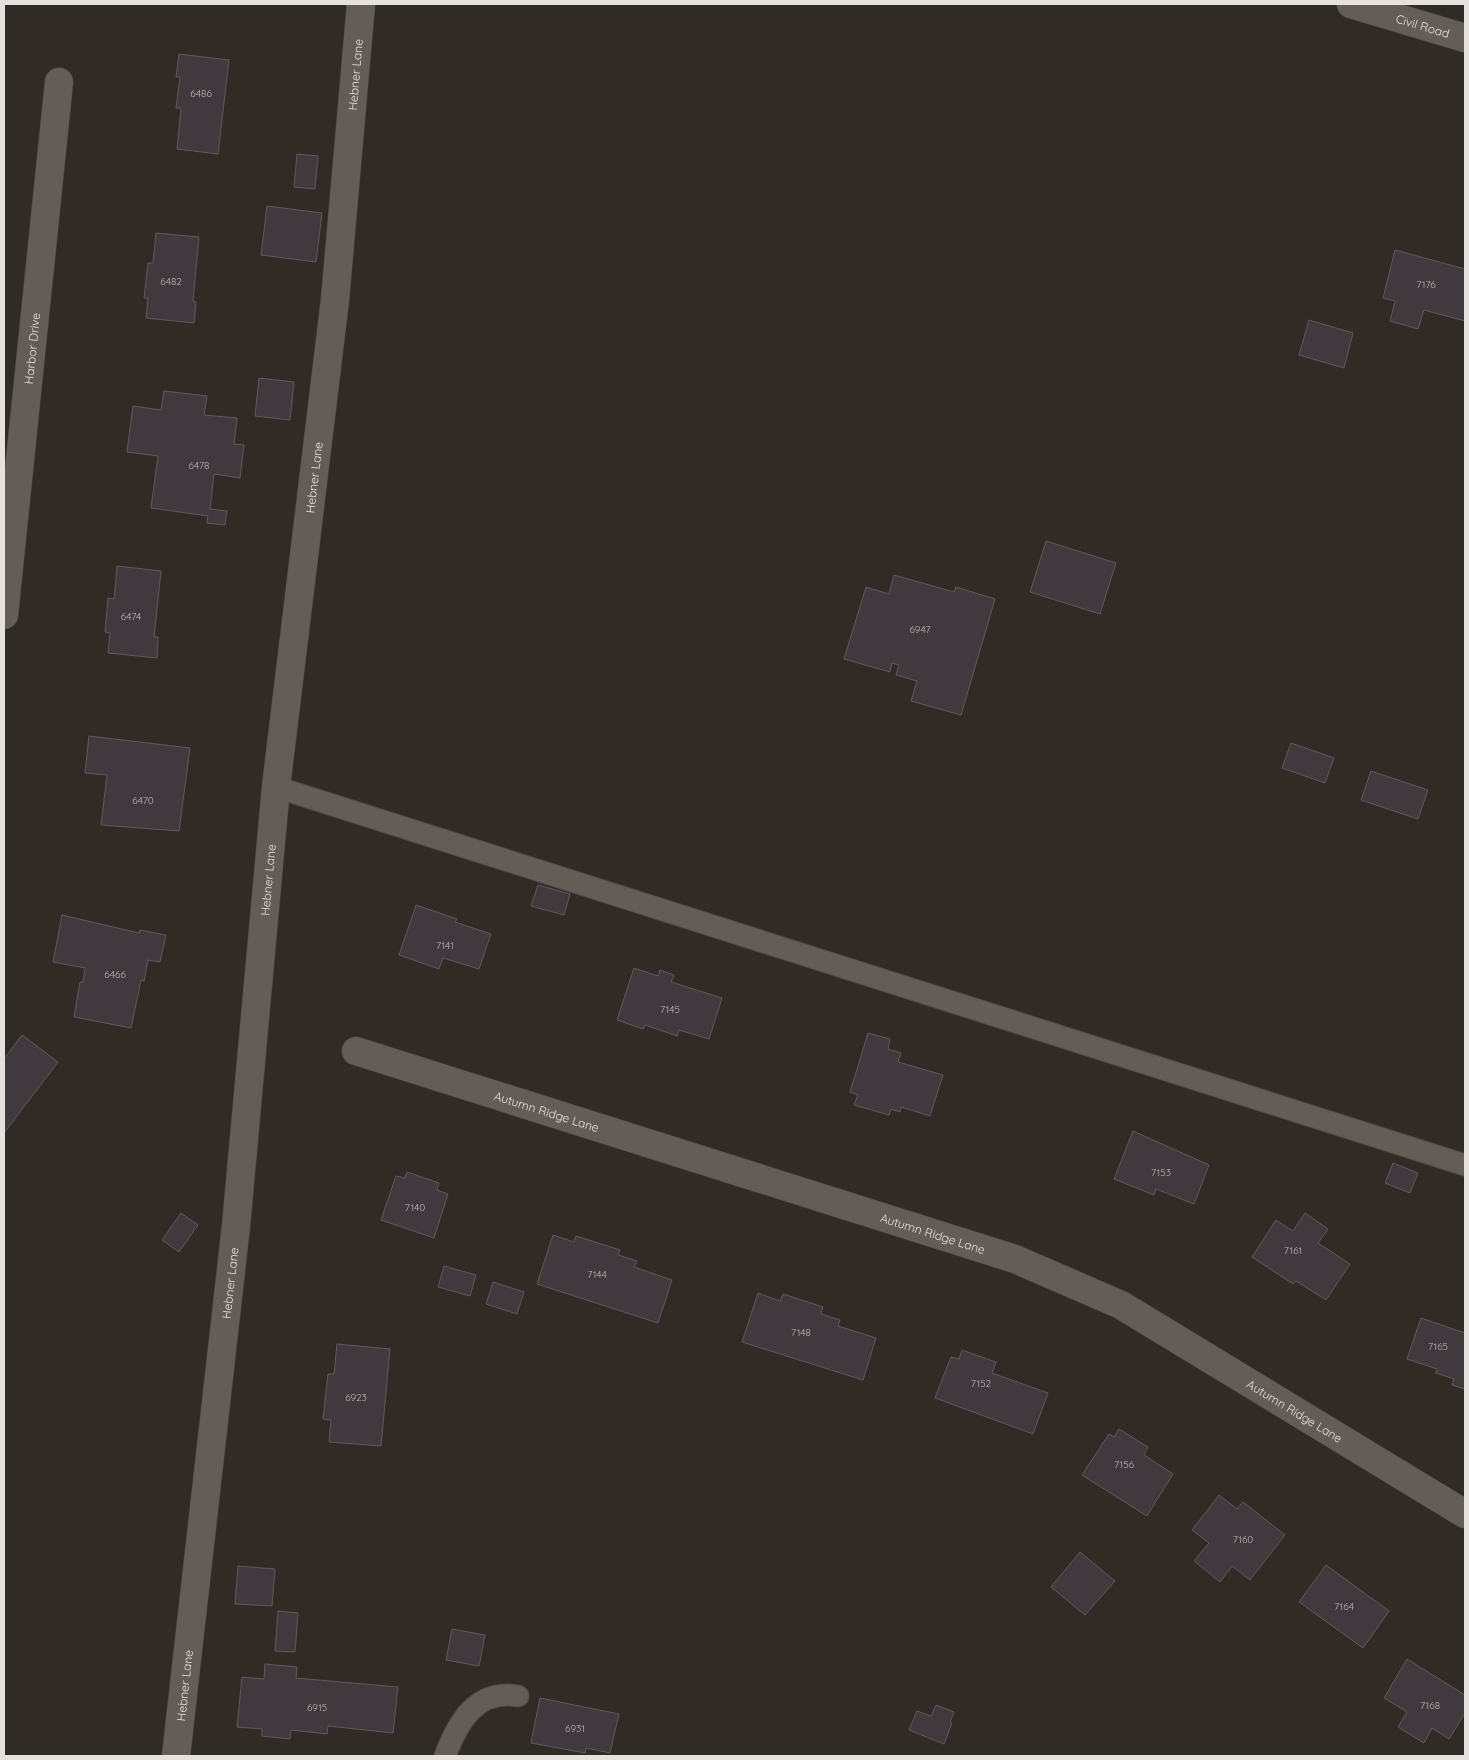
<svg xmlns="http://www.w3.org/2000/svg" width="1469" height="1760" font-family="Quicksand,sans-serif">
<style>
.building{fill:#40393d;stroke:#61595d}
.lines{fill:none;stroke-linecap:round;stroke-linejoin:round}
.service-casing{stroke:#4e4945;stroke-width:23}
.minor-casing{stroke:#4e4945;stroke-width:29}
.service{stroke:#645d57;stroke-width:21}
.minor{stroke:#645d57;stroke-width:28}
.labels{text-anchor:middle;dominant-baseline:central;stroke-width:4.5;stroke-linejoin:round;paint-order:stroke}
.number-label{font-size:10px;fill:#bcb7b6}
.street-label{font-size:12px;fill:#e5e1de;stroke:#171411}
</style>
<rect width="100%" height="100%" fill="#312b26"/>
<g class="building">
<polygon points="179,54 229,60 218,154 177,149 181,108 176,108 180,77 176,77"/>
<polygon points="297,154 318,156 315,189 294,187"/>
<polygon points="267,206 322,213 316,262 261,255"/>
<polygon points="156,233 199,237 193,301 196,302 194,323 146,318 148,298 144,298 148,263 153,263"/>
<polygon points="1395,250 1465,269 1465,321 1424,310 1418,329 1390,321 1395,301 1383,298"/>
<polygon points="1309,320 1353,333 1344,368 1299,355"/>
<polygon points="259,378 294,382 290,420 255,416"/>
<polygon points="164,391 207,396 204,415 237,418 234,444 244,445 240,478 214,474 210,509 227,511 225,525 207,523 208,516 151,508 158,456 127,452 133,406 161,410"/>
<polygon points="1046,541 1116,563 1100,614 1030,592"/>
<polygon points="117,566 161,571 154,637 158,637 157,658 108,653 110,633 105,632 108,598 114,599"/>
<polygon points="894,575 954,592 956,587 995,599 961,715 911,701 917,681 896,675 899,665 892,663 890,672 844,659 866,587 889,594"/>
<polygon points="89,736 190,748 179,831 101,825 107,775 85,773"/>
<polygon points="1291,743 1334,758 1325,783 1282,768"/>
<polygon points="1371,771 1428,790 1418,819 1361,800"/>
<polygon points="538,885 570,894 564,915 531,906"/>
<polygon points="416,905 457,919 455,922 491,934 479,969 443,958 439,969 399,955"/>
<polygon points="62,915 139,933 140,930 166,935 160,962 148,960 144,981 141,980 131,1028 74,1017 80,982 83,982 85,968 53,962"/>
<polygon points="634,968 658,976 660,970 674,975 671,982 722,998 709,1039 679,1030 677,1036 645,1025 643,1029 617,1020"/>
<polygon points="868,1033 890,1039 888,1049 901,1053 898,1062 943,1075 930,1116 901,1107 900,1112 891,1109 889,1115 854,1105 858,1095 850,1092"/>
<polygon points="22,1035 58,1062 4,1133 4,1059"/>
<polygon points="1133,1131 1209,1165 1194,1204 1156,1189 1154,1195 1114,1179"/>
<polygon points="1393,1163 1418,1173 1410,1193 1385,1183"/>
<polygon points="407,1172 439,1183 437,1190 448,1194 434,1238 381,1220 396,1176 405,1178"/>
<polygon points="181,1213 198,1225 179,1252 162,1240"/>
<polygon points="1305,1213 1328,1229 1318,1243 1350,1264 1326,1300 1296,1281 1293,1284 1252,1257 1276,1220 1293,1231"/>
<polygon points="553,1235 574,1242 576,1236 620,1250 618,1255 637,1261 634,1267 672,1280 658,1323 537,1284"/>
<polygon points="444,1266 476,1275 470,1296 438,1287"/>
<polygon points="493,1282 524,1292 517,1314 486,1304"/>
<polygon points="758,1293 780,1301 783,1294 823,1307 821,1314 840,1320 838,1326 876,1338 863,1380 742,1342"/>
<polygon points="1421,1318 1465,1333 1465,1389 1452,1385 1454,1379 1436,1373 1437,1369 1407,1359"/>
<polygon points="337,1344 390,1349 381,1446 329,1442 331,1420 323,1419 328,1374 334,1374"/>
<polygon points="962,1350 996,1362 992,1373 1048,1393 1033,1434 935,1398 951,1357 959,1359"/>
<polygon points="1119,1429 1148,1447 1144,1455 1173,1474 1147,1516 1082,1475 1109,1434 1114,1437"/>
<polygon points="1219,1495 1237,1509 1243,1502 1285,1535 1250,1580 1232,1566 1220,1582 1194,1561 1209,1543 1192,1530"/>
<polygon points="1080,1552 1115,1581 1085,1615 1051,1587"/>
<polygon points="1326,1565 1389,1611 1363,1648 1299,1602"/>
<polygon points="238,1566 275,1569 272,1606 235,1604"/>
<polygon points="278,1611 298,1613 295,1652 275,1651"/>
<polygon points="452,1629 485,1635 479,1666 446,1660"/>
<polygon points="1407,1659 1465,1695 1465,1713 1449,1739 1432,1728 1424,1743 1398,1727 1407,1712 1384,1698"/>
<polygon points="265,1664 297,1667 296,1678 398,1687 393,1733 328,1726 327,1734 291,1730 290,1739 262,1736 262,1729 237,1727 242,1677 264,1679"/>
<polygon points="540,1698 619,1714 610,1753 586,1748 585,1753 531,1743"/>
<polygon points="936,1705 954,1712 950,1722 952,1723 944,1744 909,1730 917,1711 931,1716"/>
</g>
<g class="lines">
<g class="service-casing">
<g id="service">
<polyline points="276,787 1465,1165"/>
<path d="M445,1756C458,1722 476,1689 518,1696"/>
</g>
</g>
<g class="minor-casing">
<g id="minor">
<path id="s1" d="M1351,4L1465,38"/>
<path id="s2" d="M4,615L59,82"/>
<path id="s3" d="M356,1051L1015,1259L1121,1305L1465,1514"/>
<path id="s4" d="M176,1756L236,1226L276,787L335,300L361,4"/>
</g>
</g>
<use href="#service" class="service"/>
<use href="#minor" class="minor"/>
</g>
<g class="labels">
<g class="number-label">
<text x="201" y="93">6486</text>
<text x="171" y="281">6482</text>
<text x="1426" y="284">7176</text>
<text x="199" y="465">6478</text>
<text x="131" y="616">6474</text>
<text x="920" y="629">6947</text>
<text x="143" y="800">6470</text>
<text x="445" y="945">7141</text>
<text x="115" y="974">6466</text>
<text x="670" y="1009">7145</text>
<text x="1161" y="1172">7153</text>
<text x="415" y="1207">7140</text>
<text x="1293" y="1250">7161</text>
<text x="597" y="1274">7144</text>
<text x="801" y="1332">7148</text>
<text x="1438" y="1346">7165</text>
<text x="981" y="1383">7152</text>
<text x="356" y="1397">6923</text>
<text x="1124" y="1464">7156</text>
<text x="1243" y="1539">7160</text>
<text x="1344" y="1606">7164</text>
<text x="1430" y="1705">7168</text>
<text x="317" y="1707">6915</text>
<text x="575" y="1728">6931</text>
</g>
<g class="street-label">
<text stroke="none"><textPath href="#s1" startOffset="75">Civil Road</textPath></text>
<text stroke="none"><textPath href="#s4" startOffset="1691">Hebner Lane</textPath></text>
<text stroke="none"><textPath href="#s2" startOffset="268">Harbor Drive</textPath></text>
<text stroke="none"><textPath href="#s4" startOffset="1286">Hebner Lane</textPath></text>
<text stroke="none"><textPath href="#s4" startOffset="881">Hebner Lane</textPath></text>
<text stroke="none"><textPath href="#s3" startOffset="200">Autumn Ridge Lane</textPath></text>
<text stroke="none"><textPath href="#s3" startOffset="605">Autumn Ridge Lane</textPath></text>
<text stroke="none"><textPath href="#s4" startOffset="476">Hebner Lane</textPath></text>
<text stroke="none"><textPath href="#s3" startOffset="1010">Autumn Ridge Lane</textPath></text>
<text stroke="none"><textPath href="#s4" startOffset="71">Hebner Lane</textPath></text>
</g>
</g>
<rect width="1469" height="1760" fill="none" stroke="#e5e1de" stroke-width="10"/>
</svg>
